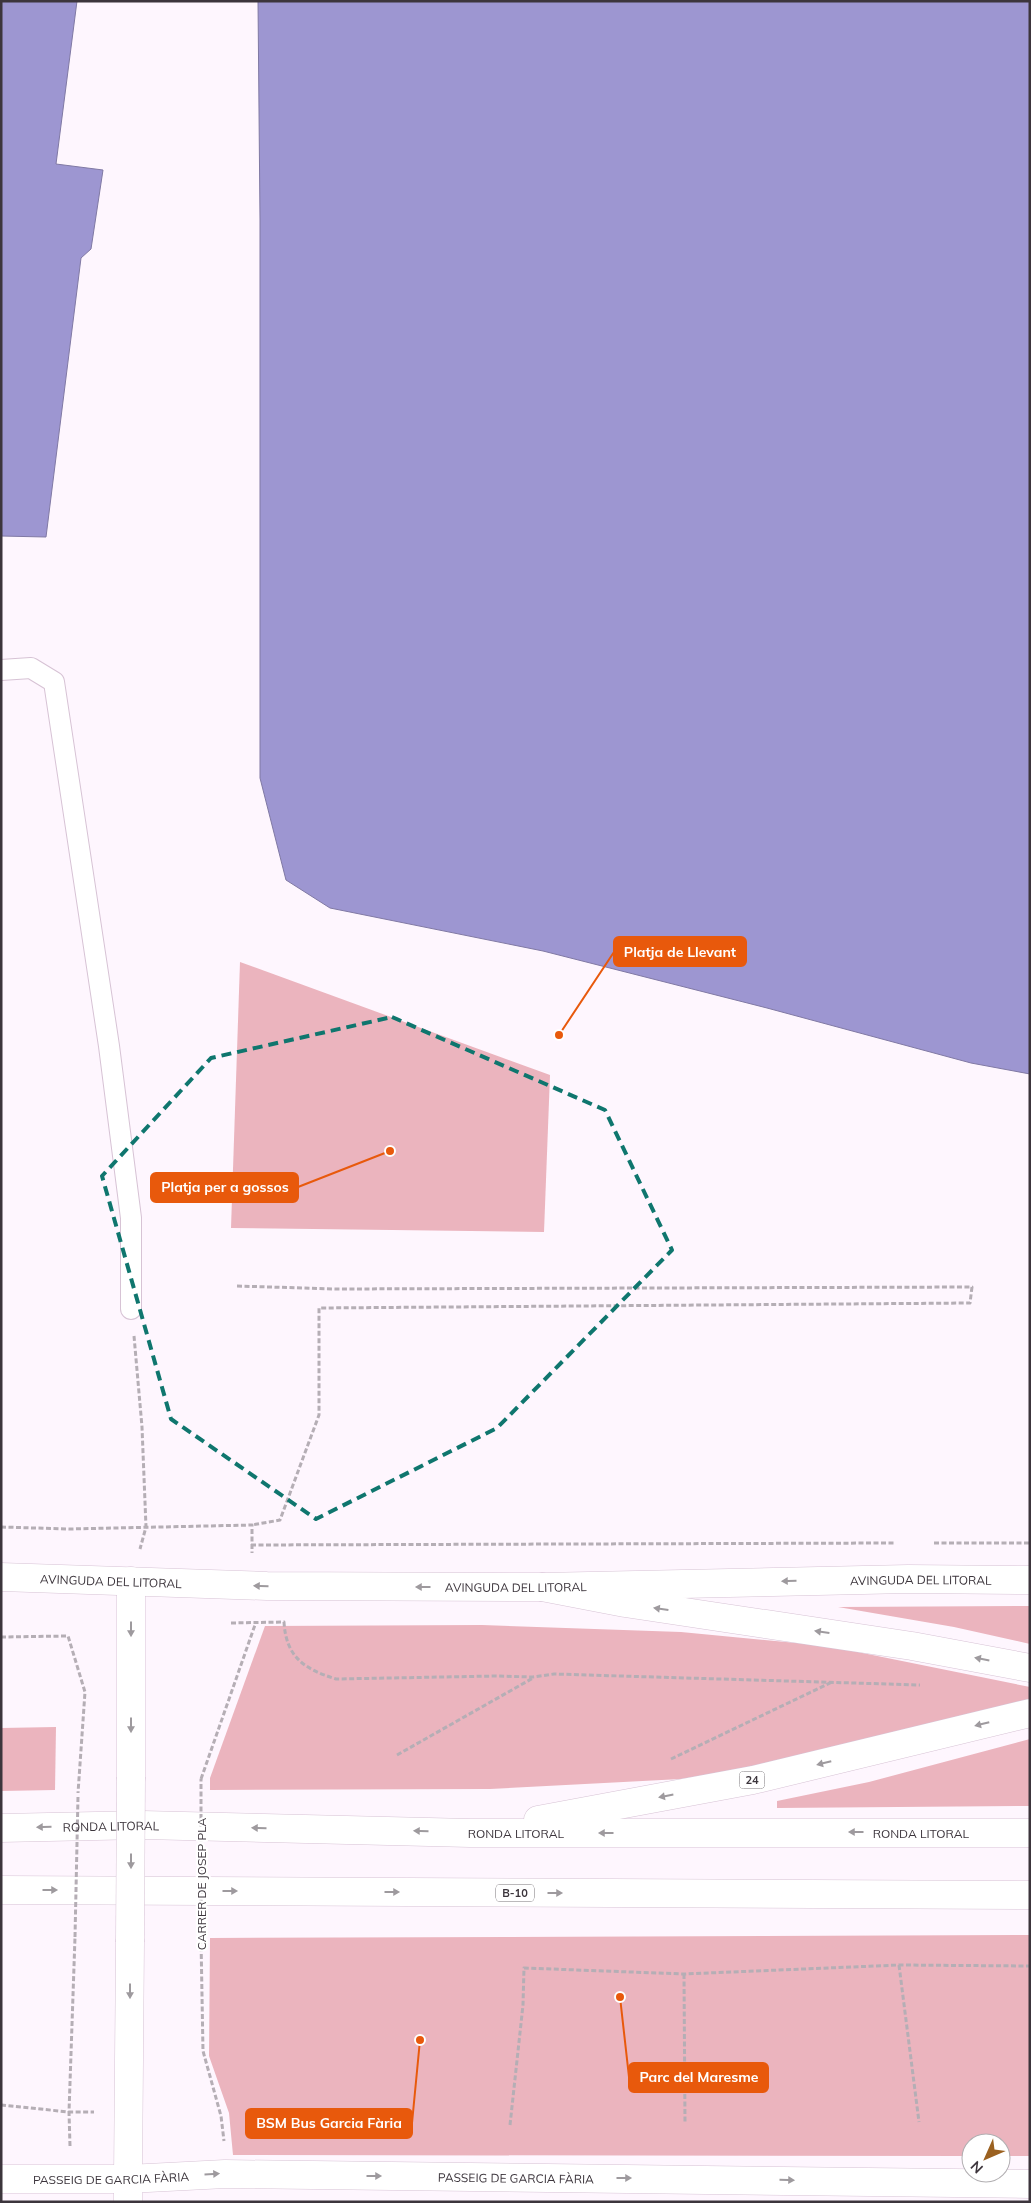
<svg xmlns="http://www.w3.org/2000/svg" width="1031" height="2203" font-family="Mulish,sans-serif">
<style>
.green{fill:#ebb4be}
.water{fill:#9d96d1;stroke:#8079a4}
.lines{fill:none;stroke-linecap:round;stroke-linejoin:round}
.service-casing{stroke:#d7c3d5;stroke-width:22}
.tertiary-casing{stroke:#d7c3d5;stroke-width:29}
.secondary-casing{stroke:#d7c3d5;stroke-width:29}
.trunk-casing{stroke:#d7c3d5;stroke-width:29}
.path{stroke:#b5aeb5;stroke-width:3;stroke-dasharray:5 2.5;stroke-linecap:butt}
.service{stroke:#fff;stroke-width:20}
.tertiary{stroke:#fff;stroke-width:28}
.secondary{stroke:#fff;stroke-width:28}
.trunk{stroke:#fff;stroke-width:28}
.secondary-bridge-casing{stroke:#d7c3d5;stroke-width:29;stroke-linecap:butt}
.path-bridge{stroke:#b5aeb5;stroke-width:3;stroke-dasharray:5 2.5;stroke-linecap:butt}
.secondary-bridge{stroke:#fff;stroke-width:28}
.oneway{fill:#9e9a9e}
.marked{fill:none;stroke:#0f766e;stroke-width:4;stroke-dasharray:10 6;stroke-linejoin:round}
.labels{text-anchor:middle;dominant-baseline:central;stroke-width:4.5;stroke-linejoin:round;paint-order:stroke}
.shield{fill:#fff;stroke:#767276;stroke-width:1}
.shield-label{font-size:11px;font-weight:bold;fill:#3c353c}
.street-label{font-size:12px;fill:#3c353c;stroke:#fff}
.leader{fill:none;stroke:#e8590c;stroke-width:2}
.callout-dot{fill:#e8590c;stroke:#fff;stroke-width:2}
.callout{fill:#e8590c;stroke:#e8590c;stroke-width:2}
.callout-label{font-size:14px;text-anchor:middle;font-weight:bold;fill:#fff}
</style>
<rect width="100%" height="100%" fill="#fef6fe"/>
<g class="green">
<polygon points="240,962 550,1075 544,1232 231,1228"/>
<polygon points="1030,1606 1030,1644 954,1627 838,1607"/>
<polygon points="482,1625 681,1632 828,1646 1030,1687 1030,1701 813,1757 681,1779 490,1789 210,1790 210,1778 265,1626"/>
<polygon points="56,1727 55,1790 1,1791 1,1728"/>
<polygon points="1030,1739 1030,1806 777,1808 777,1801 869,1782"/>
<polygon points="1030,1935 1030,2156 1001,2156 1001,2143 971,2143 971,2156 233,2155 229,2113 209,2056 210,1938"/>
</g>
<g class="water">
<polygon points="1,1 77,1 56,164 103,170 91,249 81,258 46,537 1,536"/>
<polygon points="258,1 1030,1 1030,1074 971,1063 767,1008 543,951 330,908 286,880 260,778 260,220"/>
</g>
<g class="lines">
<g class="service-casing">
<polyline id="service" points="1,670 31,668 54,682 109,1046 131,1218 131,1309"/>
</g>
<g class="tertiary-casing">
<polyline id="tertiary" points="128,2202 128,2179"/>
</g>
<g class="secondary-casing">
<g id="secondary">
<path id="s1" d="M1,1577L267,1586L542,1587L908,1579L1030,1580"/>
<polyline points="131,1777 131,1581"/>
<path id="s2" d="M1,2179H128L225,2174L1030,2184"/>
<polyline points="128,2179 130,1942"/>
</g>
</g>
<g class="trunk-casing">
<g id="trunk">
<polyline points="542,1587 625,1603 912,1646 1030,1668"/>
<polyline points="538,1820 753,1780 1030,1713"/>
<path id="s3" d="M1,1828L143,1825L470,1833H1030"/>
<polyline points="1,1890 1030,1895"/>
</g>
</g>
<g class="path">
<polyline points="237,1286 336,1289 972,1287 970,1303 319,1308 319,1415 280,1520 252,1525"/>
<polyline points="134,1336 142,1427 146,1527 140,1549"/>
<polyline points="1,1527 69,1529 252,1525 252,1553"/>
<polyline points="934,1543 1030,1543"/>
<polyline points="251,1545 895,1543"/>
<path d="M231,1623L284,1622C286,1657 304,1669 336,1679L496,1676L533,1677L554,1674L920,1685"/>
<polyline points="1,1637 68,1636 85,1692 78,1793"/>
<polyline points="397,1755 533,1678"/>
<polyline points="671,1759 832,1682"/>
<polyline points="201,1779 256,1622"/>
<polyline points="201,1939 203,2051 221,2116 224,2141"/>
<polyline points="899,1965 919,2122"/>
<polyline points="684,1974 685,2124"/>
<polyline points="1,2105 69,2112 94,2112"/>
<polyline points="510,2125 523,2005 524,1968 684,1974 899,1965 1030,1966"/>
<polyline points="70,2146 69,2112 75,1937"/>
</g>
<use href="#service" class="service"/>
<use href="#tertiary" class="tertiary"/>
<use href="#secondary" class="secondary"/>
<use href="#trunk" class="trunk"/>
<g class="secondary-bridge-casing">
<polyline id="secondary-bridge" points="130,1942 131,1777"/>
</g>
<g class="path-bridge">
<polyline points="75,1937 78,1796"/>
<polyline points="201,1939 201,1779"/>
</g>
<use href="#secondary-bridge" class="secondary-bridge"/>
</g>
<defs><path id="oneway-solid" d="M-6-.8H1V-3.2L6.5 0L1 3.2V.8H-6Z" transform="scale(1.25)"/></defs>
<g class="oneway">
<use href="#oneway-solid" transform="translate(789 1581) rotate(179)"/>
<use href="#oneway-solid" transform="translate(261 1586) rotate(-178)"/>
<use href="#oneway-solid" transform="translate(423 1587) rotate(-180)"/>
<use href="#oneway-solid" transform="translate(661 1609) rotate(-172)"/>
<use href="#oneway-solid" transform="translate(131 1629) rotate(90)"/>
<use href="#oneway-solid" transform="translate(822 1632) rotate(-172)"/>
<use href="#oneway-solid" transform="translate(982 1659) rotate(-169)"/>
<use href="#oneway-solid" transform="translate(982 1724) rotate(166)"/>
<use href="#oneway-solid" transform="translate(131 1725) rotate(90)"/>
<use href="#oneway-solid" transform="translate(824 1763) rotate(166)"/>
<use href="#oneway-solid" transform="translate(666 1796) rotate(169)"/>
<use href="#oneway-solid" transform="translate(44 1827) rotate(179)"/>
<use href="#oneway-solid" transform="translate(259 1828) rotate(-179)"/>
<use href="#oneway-solid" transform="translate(421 1831) rotate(-179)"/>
<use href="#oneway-solid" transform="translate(856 1832) rotate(180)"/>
<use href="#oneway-solid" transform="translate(606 1833) rotate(180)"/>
<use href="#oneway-solid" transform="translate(131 1861) rotate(90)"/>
<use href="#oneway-solid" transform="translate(50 1890)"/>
<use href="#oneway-solid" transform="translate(230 1891)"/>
<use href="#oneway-solid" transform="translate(392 1892)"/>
<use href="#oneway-solid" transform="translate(555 1893)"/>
<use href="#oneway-solid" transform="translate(130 1991) rotate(90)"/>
<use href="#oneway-solid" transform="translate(212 2174) rotate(-3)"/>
<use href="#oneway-solid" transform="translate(374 2176)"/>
<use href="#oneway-solid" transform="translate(624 2178)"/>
<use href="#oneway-solid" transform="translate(787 2180) rotate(1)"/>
</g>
<path class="marked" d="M392,1017L605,1110L672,1250L497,1428L316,1519L171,1419L102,1176L211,1058Z"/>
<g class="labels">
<g class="shield">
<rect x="739.5" y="1771.5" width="25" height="17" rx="4"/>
<rect x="496" y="1884.5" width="38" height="17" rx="4"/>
</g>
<g class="shield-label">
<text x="752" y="1780">24</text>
<text x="515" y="1893">B-10</text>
</g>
<g class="street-label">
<text stroke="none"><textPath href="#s1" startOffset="110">AVINGUDA DEL LITORAL</textPath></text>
<text stroke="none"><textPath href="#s1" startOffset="920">AVINGUDA DEL LITORAL</textPath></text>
<text stroke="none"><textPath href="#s1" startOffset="515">AVINGUDA DEL LITORAL</textPath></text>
<text stroke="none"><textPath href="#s3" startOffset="110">RONDA LITORAL</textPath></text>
<text stroke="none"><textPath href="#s3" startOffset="515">RONDA LITORAL</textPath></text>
<text stroke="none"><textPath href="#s3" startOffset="920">RONDA LITORAL</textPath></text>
<text transform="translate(201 1884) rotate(-90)">CARRER DE JOSEP PLA</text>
<text stroke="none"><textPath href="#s2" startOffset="110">PASSEIG DE GARCIA FÀRIA</textPath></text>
<text stroke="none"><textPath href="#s2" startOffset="515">PASSEIG DE GARCIA FÀRIA</textPath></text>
</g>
</g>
<path class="leader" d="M559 1035L614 952M390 1151L298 1187M620 1997L629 2077M420 2040L412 2123"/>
<g class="callout-dot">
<circle cx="559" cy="1035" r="5"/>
<circle cx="390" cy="1151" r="5"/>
<circle cx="620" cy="1997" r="5"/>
<circle cx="420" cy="2040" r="5"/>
</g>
<g class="callout">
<rect x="614" y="937" width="132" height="29" rx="5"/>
<rect x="151" y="1173" width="147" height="29" rx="5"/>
<rect x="629" y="2063" width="139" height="29" rx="5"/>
<rect x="246" y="2109" width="166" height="29" rx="5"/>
</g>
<g class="callout-label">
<text x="680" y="957">Platja de Llevant</text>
<text x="225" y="1192">Platja per a gossos</text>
<text x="699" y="2082">Parc del Maresme</text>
<text x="329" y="2128">BSM Bus Garcia Fària</text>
</g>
<rect width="1031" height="2203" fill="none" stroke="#3c353c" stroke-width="5"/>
<g transform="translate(986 2158) rotate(225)"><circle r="24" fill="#ffffff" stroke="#b1aeb1"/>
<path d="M0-4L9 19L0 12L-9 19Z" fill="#9b6120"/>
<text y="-8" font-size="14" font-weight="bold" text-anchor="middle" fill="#3c353c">N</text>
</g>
</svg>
